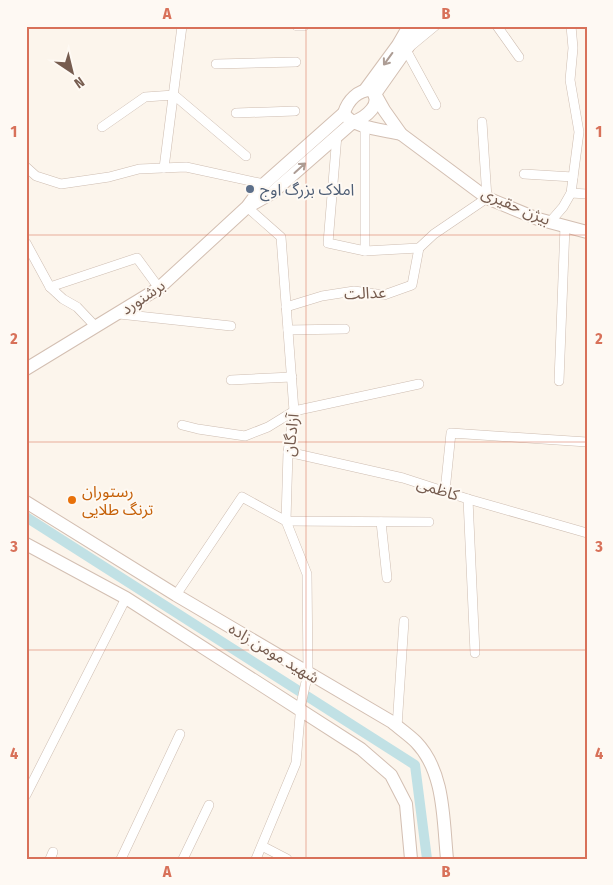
<svg xmlns="http://www.w3.org/2000/svg" width="613" height="885" font-family="'Fira Sans Condensed','Noto Sans Arabic',sans-serif">
<style>
.lines{fill:none;stroke-linecap:round;stroke-linejoin:round}
.canal{stroke:#c1e1e5;stroke-width:10}
.street-casing{stroke:#cebdb1;stroke-width:10}
.secondary-casing{stroke:#d3bfb2;stroke-width:14}
.street{stroke:#fff;stroke-width:9}
.secondary{stroke:#fff;stroke-width:12}
.oneway{stroke:#ad9d95}
.grid{fill:none;stroke:#d87159;stroke-width:1;stroke-opacity:0.55}
.service-dot{fill:#5c6f8a;stroke:#fef9f3;stroke-width:2}
.food-dot{fill:#e8710a;stroke:#fef9f3;stroke-width:2}
.labels{text-anchor:middle;dominant-baseline:central;stroke-width:4;stroke-linejoin:round;paint-order:stroke}
.service-label{font-size:16px;fill:#4e5e75;stroke:#fef9f3;text-anchor:start}
.street-label{font-size:16px;fill:#765c4f;stroke:#fef9f3}
.food-label{font-size:16px;fill:#c56008;stroke:#fef9f3;text-anchor:start}
.neatline{fill:none;stroke:#d87159;stroke-width:2}
.grid-label{font-size:16px;text-anchor:middle;font-weight:bold;fill:#d87159}
</style>
<rect width="100%" height="100%" fill="#fcf5ec"/>
<g class="lines">
<polyline class="canal" points="26,517 415,765 427,859"/>
<g class="street-casing">
<g id="street">
<polyline points="297,26 304,26"/>
<polyline points="435,26 406,50 436,105"/>
<polyline points="497,26 519,57"/>
<polyline points="216,64 296,62"/>
<polyline points="236,113 295,111"/>
<polyline points="365,126 365,251"/>
<polyline points="102,127 145,97 174,95 246,156"/>
<polyline points="337,135 328,243 365,251 419,248"/>
<polyline points="26,167 36,176 61,184 109,177 139,169 186,167 264,184"/>
<polyline points="164,168 182,26"/>
<polyline points="524,174 573,177"/>
<polyline points="571,193 587,194"/>
<polyline points="247,207 281,237 294,411 288,452 286,521 307,574 308,673 301,704 296,763 256,859"/>
<polyline points="550,222 563,207 571,193 579,132 570,80 573,48 571,26"/>
<polyline points="26,243 50,287 63,299 77,307 96,327"/>
<polyline points="50,287 137,258 159,288"/>
<polyline points="286,307 322,296 354,291 384,295 412,285 419,248 434,234 487,198 482,122"/>
<polyline points="119,314 231,326"/>
<polyline points="288,330 345,329"/>
<polyline points="231,380 292,377"/>
<polyline points="559,381 565,226"/>
<polyline points="182,425 198,429 245,436 268,427 294,411 419,384"/>
<polyline points="288,452 403,478 468,499 587,533"/>
<polyline points="445,491 451,433 587,442"/>
<polyline points="468,499 475,653"/>
<polyline points="381,522 387,578"/>
<polyline points="176,595 242,497 286,521 429,522"/>
<polyline points="397,727 404,621"/>
<polyline points="26,795 126,598"/>
<polyline points="262,846 287,859"/>
<polyline points="50,859 53,852"/>
<polyline points="121,859 180,734"/>
<polyline points="183,859 209,805"/>
</g>
</g>
<g class="secondary-casing">
<g id="secondary">
<polyline points="421,26 406,50 375,94 384,110 401,134 487,198 538,219 587,232"/>
<polyline points="365,90 398,45 409,26"/>
<path d="M251,205L272,193L353,122C365,118 385,103 371,90C358,90 348,100 344,113C351,128 386,130 401,134"/>
<polyline points="26,369 159,288 247,207 264,184 344,113"/>
<path d="M26,502L176,595L392,722C400,729 409,735 416,742C445,772 443,820 447,859"/>
<polyline points="26,544 126,598 361,749 391,775 406,804 411,859"/>
</g>
</g>
<use href="#street" class="street"/>
<use href="#secondary" class="secondary"/>
</g>
<defs><path id="oneway-shaft" d="M-6 0H5M1.5-3L5.5 0L1.5 3" fill="none" stroke-width="1.6" stroke-linecap="round" stroke-linejoin="round" transform="scale(1.25)"/></defs>
<g class="oneway">
<use href="#oneway-shaft" transform="translate(388 59) rotate(126)"/>
<use href="#oneway-shaft" transform="translate(300 168) rotate(-42)"/>
</g>
<path class="grid" d="M306,26V859M26,235H587M26,442H587M26,650H587"/>
<circle class="service-dot" cx="250" cy="189" r="5"/>
<circle class="food-dot" cx="72" cy="500" r="5"/>
<g class="labels">
<g class="service-label">
<text x="260" y="189">املاک بزرگ اوج</text>
</g>
<g class="street-label">
<text transform="translate(516 206) rotate(23)">بیژن حقیری</text>
<text transform="translate(365 293) rotate(-2)">عدالت</text>
<text transform="translate(143 297) rotate(-34)">برشنورد</text>
<text transform="translate(291 435) rotate(-84)">آزادگان</text>
<text transform="translate(438 489) rotate(18)">کاظمی</text>
<text transform="translate(274 653) rotate(31)">شهید مومن زاده</text>
</g>
<g class="food-label">
<text x="82" y="491">رستوران<tspan x="82" dy="18">ترنگ طلایی</tspan></text>
</g>
</g>
<rect width="613" height="885" fill="none" stroke="#fef9f3" stroke-width="55"/>
<g transform="translate(72 72) rotate(145)" stroke="#fef9f3" stroke-width="4" paint-order="stroke">
<path d="M0-4L9 19L0 12L-9 19Z" fill="#765c4f"/>
<text y="-8" font-size="14" font-weight="bold" text-anchor="middle" fill="#765c4f">N</text>
</g>
<rect x="28" y="28" width="558" height="830" class="neatline"/>
<g class="grid-label">
<text x="167" y="19">A</text>
<text x="446" y="19">B</text>
<text x="14" y="137">1</text>
<text x="599" y="137">1</text>
<text x="14" y="344">2</text>
<text x="599" y="344">2</text>
<text x="14" y="552">3</text>
<text x="599" y="552">3</text>
<text x="14" y="759">4</text>
<text x="599" y="759">4</text>
<text x="167" y="877">A</text>
<text x="446" y="877">B</text>
</g>
</svg>
